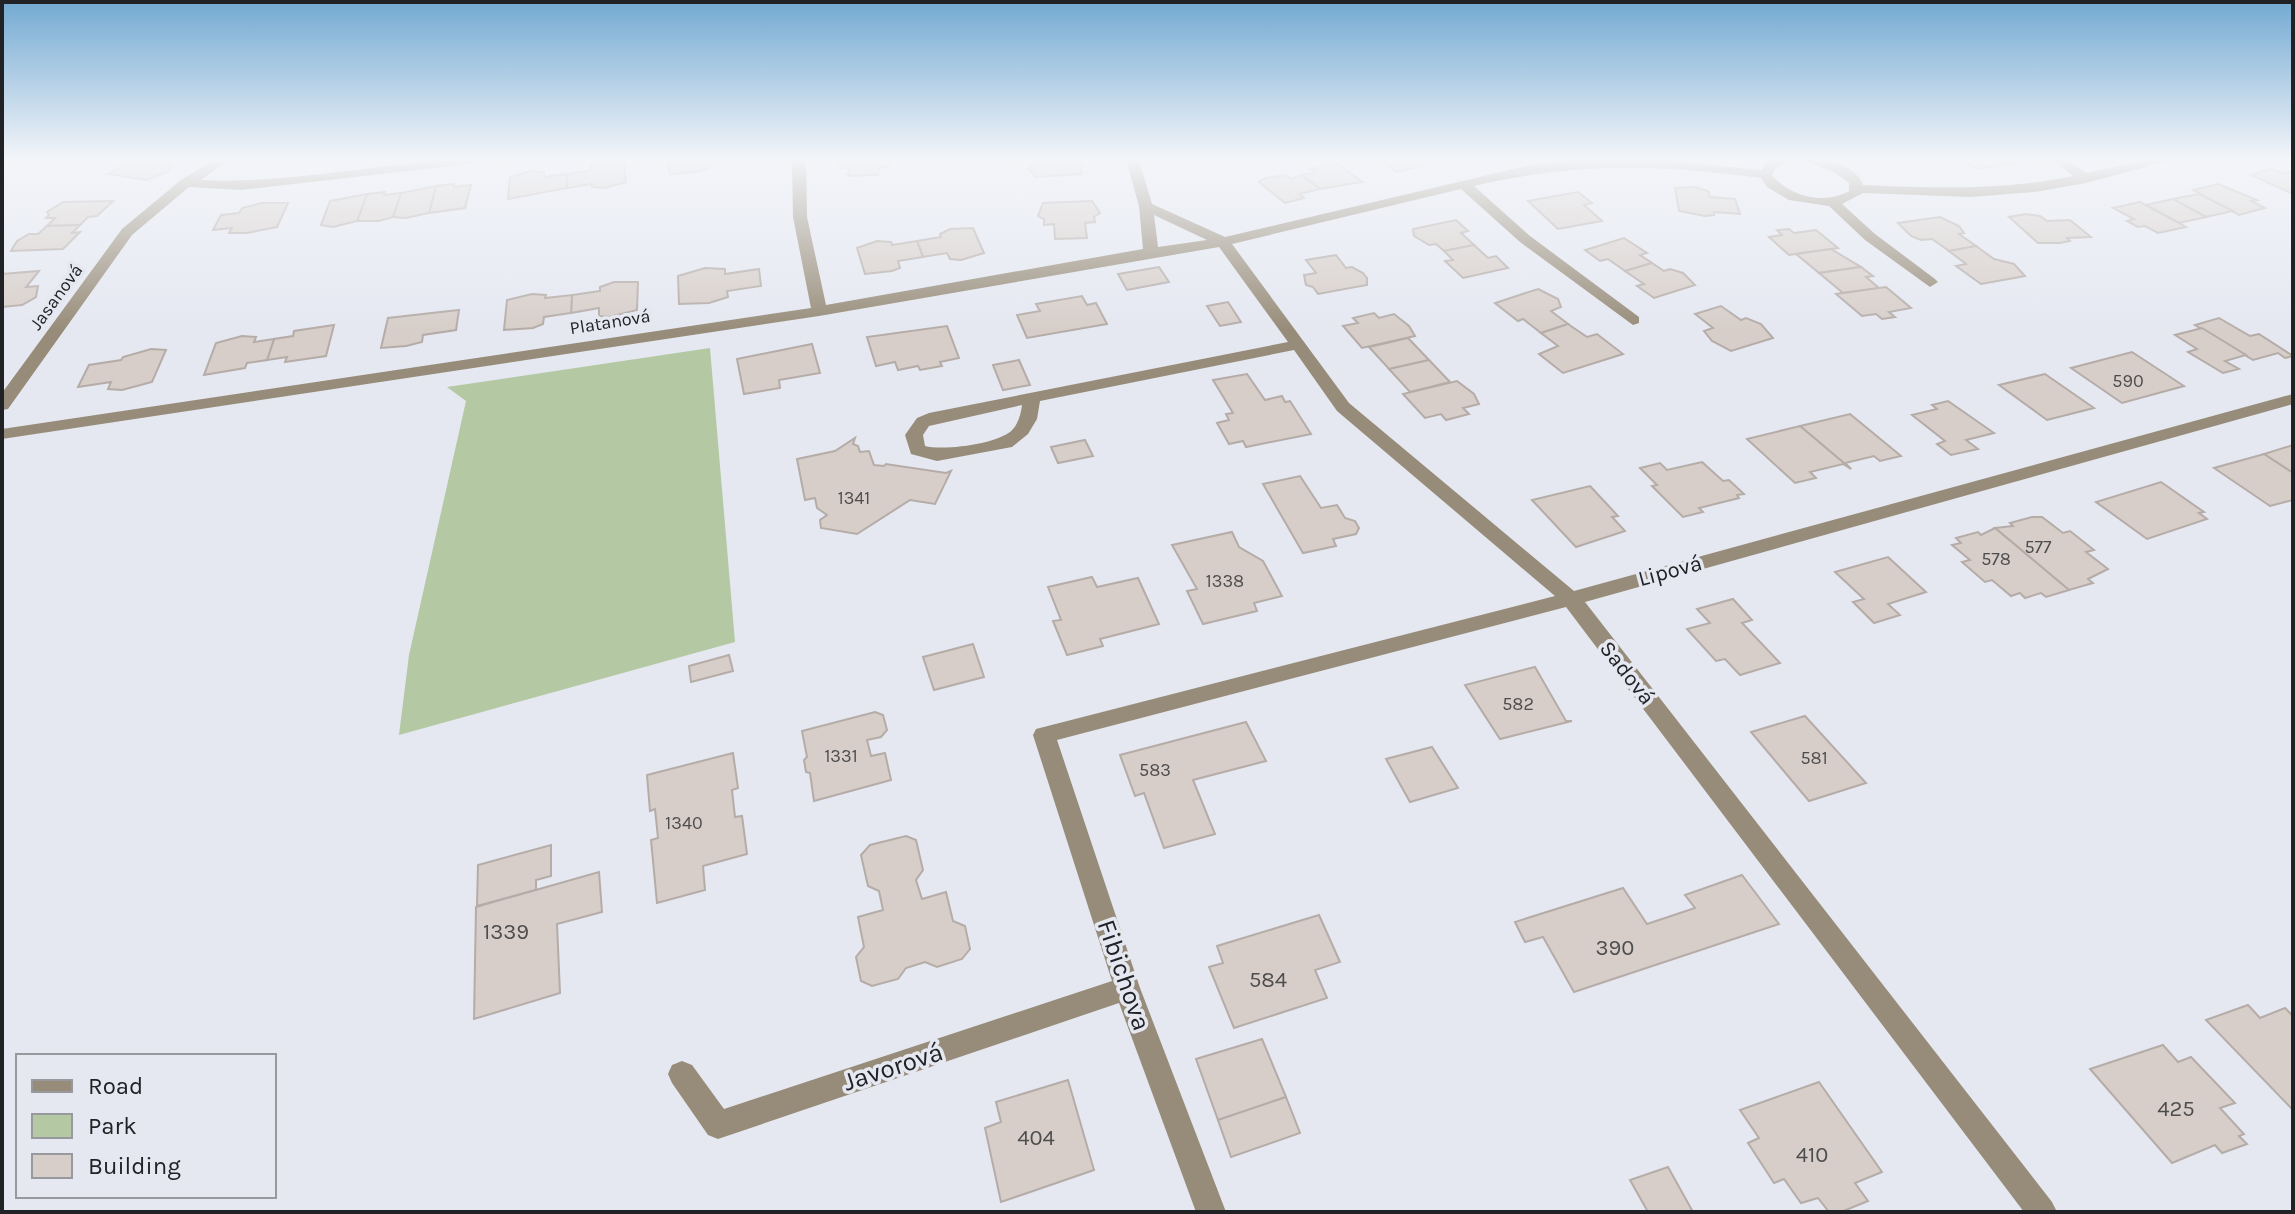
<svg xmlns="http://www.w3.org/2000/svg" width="2295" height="1214" font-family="Karla,sans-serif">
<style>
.green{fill:#b4c9a3}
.building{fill:#d7cec9;stroke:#b5aca8;stroke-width:2}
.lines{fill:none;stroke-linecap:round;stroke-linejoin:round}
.minor{fill:#978c79;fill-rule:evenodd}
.labels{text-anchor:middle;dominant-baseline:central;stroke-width:7;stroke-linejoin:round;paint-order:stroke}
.far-street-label{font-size:18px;fill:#212225;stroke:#e5e8f1}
.number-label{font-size:18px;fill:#4e4d4e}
.street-label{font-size:22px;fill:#212225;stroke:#e5e8f1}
.near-number-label{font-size:22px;fill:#4e4d4e}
.near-street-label{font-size:26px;fill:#212225;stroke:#e5e8f1}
</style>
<rect width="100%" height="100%" fill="#e5e8f1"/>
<polygon class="green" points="710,348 735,642 399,735 409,655 466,401 447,387"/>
<g class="building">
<polygon points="133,160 170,160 163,164 172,165 169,171 147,180 108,174"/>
<polygon points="667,160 727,160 711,163 712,167 696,172 670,174"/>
<polygon points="892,160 888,167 879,167 878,175 848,176 849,168 840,168 841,164 836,161"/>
<polygon points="1038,160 1078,160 1083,165 1080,167 1082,174 1035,177 1028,168"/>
<polygon points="1381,160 1420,160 1417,161 1423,165 1396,172"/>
<polygon points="1960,160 2012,160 2016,163 1977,169"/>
<polygon points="606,161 624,161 626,182 605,188 592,187 592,184 567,188 567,174 592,170 591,165"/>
<polygon points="1336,162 1362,182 1320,189 1302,175 1315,172 1310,169"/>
<polygon points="2272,169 2283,173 2293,171 2293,194 2251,175"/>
<polygon points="531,171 544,172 544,177 567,174 567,188 508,199 510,177"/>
<polygon points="1286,175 1290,179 1302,175 1320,189 1299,194 1304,198 1285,203 1259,182 1266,178"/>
<polygon points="454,184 454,187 471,185 465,208 429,213 436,186"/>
<polygon points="2218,184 2257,200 2251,201 2265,208 2239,215 2193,190"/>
<polygon points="436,186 429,213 406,218 393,217 401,193"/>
<polygon points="1695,187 1708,191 1710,197 1735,199 1740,214 1714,212 1714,215 1705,216 1679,211 1675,188"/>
<polygon points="385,192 384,195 401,193 393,217 379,221 357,221 367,194"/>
<polygon points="1578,192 1592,203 1584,205 1602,221 1558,229 1528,201"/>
<polygon points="367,194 357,221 333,227 321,225 330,201"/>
<polygon points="2199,194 2233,211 2206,217 2173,199"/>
<polygon points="2173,199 2206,217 2179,223 2146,205"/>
<polygon points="113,201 97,216 88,217 80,225 47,226 55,218 46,218 49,215 47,212 63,202"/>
<polygon points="1092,201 1100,213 1094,217 1095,222 1085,223 1087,238 1055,239 1054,224 1044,225 1044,219 1038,216 1043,203"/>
<polygon points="2140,202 2179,223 2186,227 2158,233 2145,226 2138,227 2127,221 2134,219 2113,208"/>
<polygon points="262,203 288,203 277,227 247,233 229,233 232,228 213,230 221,215 239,213 242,208"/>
<polygon points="2026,214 2040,216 2047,221 2070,220 2091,237 2067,238 2070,241 2060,243 2038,243 2009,217"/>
<polygon points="1940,217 1959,226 1964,233 1959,234 1976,246 1949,251 1932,239 1921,240 1911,236 1898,223"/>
<polygon points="1456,220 1468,231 1461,233 1474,245 1444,251 1436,244 1429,245 1414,236 1413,229"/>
<polygon points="80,225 72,233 80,232 63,249 11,251 17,241 29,234 38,234 47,226"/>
<polygon points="973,228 984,253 961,260 950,259 947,253 923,257 917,241 941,237 940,234 950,229"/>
<polygon points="1789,229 1794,233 1816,230 1838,248 1789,255 1769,237 1782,235 1777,230"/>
<polygon points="1624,238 1647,253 1640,255 1652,263 1625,271 1608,259 1600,261 1585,250"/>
<polygon points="877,241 891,242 892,245 917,241 923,257 898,261 900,268 892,271 865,274 857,248"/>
<polygon points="1474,245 1488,258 1496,256 1508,268 1463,278 1445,261 1453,260 1444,251"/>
<polygon points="1976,246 1994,259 2014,264 2025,276 1981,284 1956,266 1966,264 1949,251"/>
<polygon points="1831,249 1861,267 1819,273 1796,254"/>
<polygon points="1336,255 1346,268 1352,267 1363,273 1367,278 1367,285 1318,294 1313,287 1306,285 1304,275 1316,273 1306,260"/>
<polygon points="1652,263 1664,271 1670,269 1683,273 1695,285 1654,298 1637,286 1644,284 1625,271"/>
<polygon points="1159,267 1169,282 1127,290 1118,274"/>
<polygon points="1861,267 1873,276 1866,277 1879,288 1843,293 1819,273"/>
<polygon points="705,268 725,269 725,274 759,269 761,286 727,291 728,297 709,303 679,304 678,276"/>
<polygon points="39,271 26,287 38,286 36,297 22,305 2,307 2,274"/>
<polygon points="614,282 638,282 637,310 609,317 599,316 599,308 571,313 572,295 600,291 600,287"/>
<polygon points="1886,287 1911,308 1889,312 1895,317 1882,319 1876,314 1862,316 1836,294"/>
<polygon points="1538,289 1558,299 1561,307 1551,311 1568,324 1541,333 1523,319 1518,321 1495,303"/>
<polygon points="532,294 546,295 545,298 572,295 571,313 544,317 543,324 533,328 504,330 507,300"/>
<polygon points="1082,296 1087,305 1096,303 1107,324 1027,338 1017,315 1040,311 1036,304"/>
<polygon points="1228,302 1241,322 1220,326 1207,306"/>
<polygon points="1721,306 1741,320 1746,318 1761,324 1773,338 1731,351 1712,341 1704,331 1713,328 1695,314"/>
<polygon points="459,310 456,330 423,335 422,342 406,346 381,348 388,318"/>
<polygon points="1374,313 1379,318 1394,314 1409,326 1415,336 1362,348 1343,326 1358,323 1353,318"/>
<polygon points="2219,318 2250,336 2259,334 2293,356 2285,358 2278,353 2253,360 2195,325"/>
<polygon points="1568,324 1587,337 1597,334 1623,354 1563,373 1539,354 1558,346 1541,333"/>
<polygon points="334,325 326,356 285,362 287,357 267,360 274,339 293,336 294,331"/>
<polygon points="947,326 959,358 940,362 942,366 920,370 918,366 898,370 895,362 876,366 867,337"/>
<polygon points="2202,328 2246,355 2225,361 2239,369 2223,373 2188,352 2197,349 2175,335"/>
<polygon points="242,336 256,337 254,342 274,339 267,360 247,363 245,368 204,375 216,343"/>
<polygon points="1408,338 1429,360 1389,369 1369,347"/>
<polygon points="812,344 820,373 779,380 780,388 744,394 737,359"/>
<polygon points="151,349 166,350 152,382 122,390 108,389 111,382 78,387 89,365 121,360 123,357"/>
<polygon points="2132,352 2184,386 2122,403 2071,368"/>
<polygon points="1019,360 1030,385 1003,390 993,365"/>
<polygon points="1429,360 1450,382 1410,392 1389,369"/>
<polygon points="1247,374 1265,400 1282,396 1285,402 1290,401 1311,434 1246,447 1243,441 1229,444 1217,423 1229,420 1226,414 1233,413 1213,380"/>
<polygon points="2045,374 2094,408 2047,420 1999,385"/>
<polygon points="1457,381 1474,394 1479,404 1463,408 1469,414 1446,420 1441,414 1425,418 1403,394"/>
<polygon points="1948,401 1994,433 1966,440 1978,449 1951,455 1937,444 1945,441 1912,415 1937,409 1932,405"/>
<polygon points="1850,414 1901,456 1880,461 1874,456 1845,463 1851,469 1800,426"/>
<polygon points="1800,426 1851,469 1843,464 1810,472 1816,478 1795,483 1747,439"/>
<polygon points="855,438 853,444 858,446 860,452 869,451 874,465 884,466 886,464 946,473 951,471 935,504 910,500 857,534 821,528 820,520 827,515 817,508 815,498 805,500 797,459 835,451"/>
<polygon points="1085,440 1093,456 1058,463 1051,447"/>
<polygon points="2293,445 2293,473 2264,454"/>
<polygon points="2264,454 2293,473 2293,500 2270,506 2214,468"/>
<polygon points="1702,462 1723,481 1729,480 1744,494 1737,495 1739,498 1699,508 1703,512 1683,517 1652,486 1657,485 1640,468 1660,463 1667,470"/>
<polygon points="1300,476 1321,508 1337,505 1345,518 1355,521 1359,528 1356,534 1333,539 1336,546 1303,553 1263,484"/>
<polygon points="2161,482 2204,512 2199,513 2207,519 2147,539 2096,502"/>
<polygon points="1590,486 1618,516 1612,517 1625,531 1576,547 1532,500"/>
<polygon points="2032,517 2042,517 2063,533 2070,531 2094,550 2086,552 2108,569 2088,579 2093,583 2069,590 1995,528 2013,526 2010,523"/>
<polygon points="1995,528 2069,590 2046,597 2041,593 2025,598 2020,593 2011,596 1992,580 1985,582 1962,562 1970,560 1952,545 1961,543 1956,538 1978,532 1981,535"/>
<polygon points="1232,532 1239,547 1263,561 1282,596 1254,603 1257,611 1203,624 1187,591 1197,589 1172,545"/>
<polygon points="1888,557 1926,592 1888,604 1900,615 1874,623 1853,602 1864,599 1835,572"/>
<polygon points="1092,577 1097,587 1138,578 1159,624 1100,639 1103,646 1067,655 1053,621 1061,620 1048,587"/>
<polygon points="1733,599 1752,620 1742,623 1780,663 1740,675 1725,659 1716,661 1687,629 1710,623 1697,609"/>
<polygon points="973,644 984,677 934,690 923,657"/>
<polygon points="729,655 733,671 691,682 689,666"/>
<polygon points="1535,667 1566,721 1572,721 1500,739 1465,685"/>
<polygon points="875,712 883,715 887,730 881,737 867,740 871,756 885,753 891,780 814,801 810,773 806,772 804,760 807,757 802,731"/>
<polygon points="1805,716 1866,783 1809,801 1751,732"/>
<polygon points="1246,722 1266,761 1193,780 1215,834 1164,848 1144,793 1135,796 1120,755"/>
<polygon points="1432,747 1458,788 1410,802 1386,759"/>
<polygon points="733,753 738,788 732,790 735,817 742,816 747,854 703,866 705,890 657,903 651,840 658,838 655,809 650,811 647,775"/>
<polygon points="906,836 916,840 923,870 916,880 922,899 946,892 953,921 965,926 970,949 962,959 937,967 925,962 906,968 898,979 872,986 861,981 856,957 864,947 858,917 883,910 879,891 868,886 861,855 870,845"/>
<polygon points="551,845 551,876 536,880 536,890 477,906 478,865"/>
<polygon points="599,872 602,912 557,924 560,993 474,1019 476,907"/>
<polygon points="1742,875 1779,924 1574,992 1543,937 1525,942 1515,922 1623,888 1647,924 1695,908 1685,895"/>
<polygon points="1319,915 1340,962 1315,970 1327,998 1234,1028 1209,967 1223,963 1217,946"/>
<polygon points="2248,1005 2260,1018 2285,1008 2293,1016 2293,1110 2206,1020"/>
<polygon points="1262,1039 1286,1097 1218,1120 1196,1059"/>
<polygon points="2163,1045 2178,1062 2191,1057 2235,1103 2220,1108 2244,1134 2239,1136 2247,1144 2222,1153 2215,1145 2172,1163 2090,1069"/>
<polygon points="1068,1080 1094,1170 1001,1202 985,1128 1001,1122 996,1102"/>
<polygon points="1819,1082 1882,1172 1855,1183 1868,1201 1841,1212 1829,1212 1818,1198 1801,1203 1784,1179 1774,1183 1748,1143 1759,1138 1740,1110"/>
<polygon points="1286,1097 1300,1133 1231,1157 1218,1120"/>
<polygon points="1668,1167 1693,1212 1648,1212 1630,1180"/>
</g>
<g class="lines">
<g class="minor">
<path d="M213,160H229L201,180C293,185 384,160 476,160L470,164L241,190L189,187L132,235L8,409L2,410V393L122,229L181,180Z"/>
<path d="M792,160H806L807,217L826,305L1143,249L1139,206L1126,160H1139L1152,204L1225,237L1530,165L1575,160H1664L1761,170L1767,161L1791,160L1777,167L1772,175C1790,197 1824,205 1849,191V183L1834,172L1800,160C1821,160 1854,161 1863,185C1934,188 2002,191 2073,176L2052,160H2067L2086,173L2146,160H2172L2086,183L2035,192L1971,197L1863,193L1842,204L1875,234L1935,279L1938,282L1930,287L1865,240L1829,206L1789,200L1767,187L1761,178C1658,164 1575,162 1474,186L1530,236L1639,317V323L1633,325L1520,242L1461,189L1232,244L1349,403L1574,591L2293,394V404L1585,602L2052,1202L2057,1212H2024L1566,607L1057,740L1140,988L1226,1212H1196L1119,1003L718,1139L708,1135L672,1083L668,1074L672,1065L682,1061L692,1065L724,1109L1112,981L1033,735L1036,729L1555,596L1337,411L1294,350L1040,401L1037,419L1028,434L1012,447L937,461L911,454L905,435L917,418L929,413L1288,342L1219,247L819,316L2,439V429L811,308L793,217ZM1154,215L1207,240L1158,247ZM1022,405C1021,413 1019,422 1013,429C1001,444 943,451 925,446L923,435L929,426Z"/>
</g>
</g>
<linearGradient id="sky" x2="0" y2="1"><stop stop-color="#73a9d2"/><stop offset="0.48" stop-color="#f3f5f9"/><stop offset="1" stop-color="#f3f5f9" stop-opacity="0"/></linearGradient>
<rect width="2295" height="330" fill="url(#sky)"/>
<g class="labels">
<g class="far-street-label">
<text transform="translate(56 297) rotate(-54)">Jasanová</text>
<text transform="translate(610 322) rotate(-9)">Platanová</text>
</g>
<g class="number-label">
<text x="2128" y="381">590</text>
<text x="854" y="498">1341</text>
<text x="2038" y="547">577</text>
<text x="1996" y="559">578</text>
<text x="1225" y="581">1338</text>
<text x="1518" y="704">582</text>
<text x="841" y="756">1331</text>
<text x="1814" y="758">581</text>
<text x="1155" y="770">583</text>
<text x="684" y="823">1340</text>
</g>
<g class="street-label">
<text transform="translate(1670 571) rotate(-15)">Lipová</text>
<text transform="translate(1627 673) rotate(52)">Sadová</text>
</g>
<g class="near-number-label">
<text x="506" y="932">1339</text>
<text x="1615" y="948">390</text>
<text x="1268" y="980">584</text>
<text x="2176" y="1109">425</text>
<text x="1036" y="1138">404</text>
<text x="1812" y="1155">410</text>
</g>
<g class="near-street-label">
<text transform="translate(1124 975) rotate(71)">Fibichova</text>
<text transform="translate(893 1067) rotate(-18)">Javorová</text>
</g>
</g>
<rect width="2295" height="1214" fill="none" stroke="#212225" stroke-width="8"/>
<rect x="16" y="1054" width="260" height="144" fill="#e5e8f1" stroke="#97999f" stroke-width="2"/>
<rect x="32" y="1080" width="40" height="12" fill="#978c79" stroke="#97999f" stroke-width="2"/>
<text x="88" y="1094" font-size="24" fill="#212225">Road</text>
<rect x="32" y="1114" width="40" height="24" fill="#b4c9a3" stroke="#97999f" stroke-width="2"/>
<text x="88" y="1134" font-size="24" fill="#212225">Park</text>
<rect x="32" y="1154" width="40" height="24" fill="#d7cec9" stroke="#97999f" stroke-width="2"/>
<text x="88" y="1174" font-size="24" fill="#212225">Building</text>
</svg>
